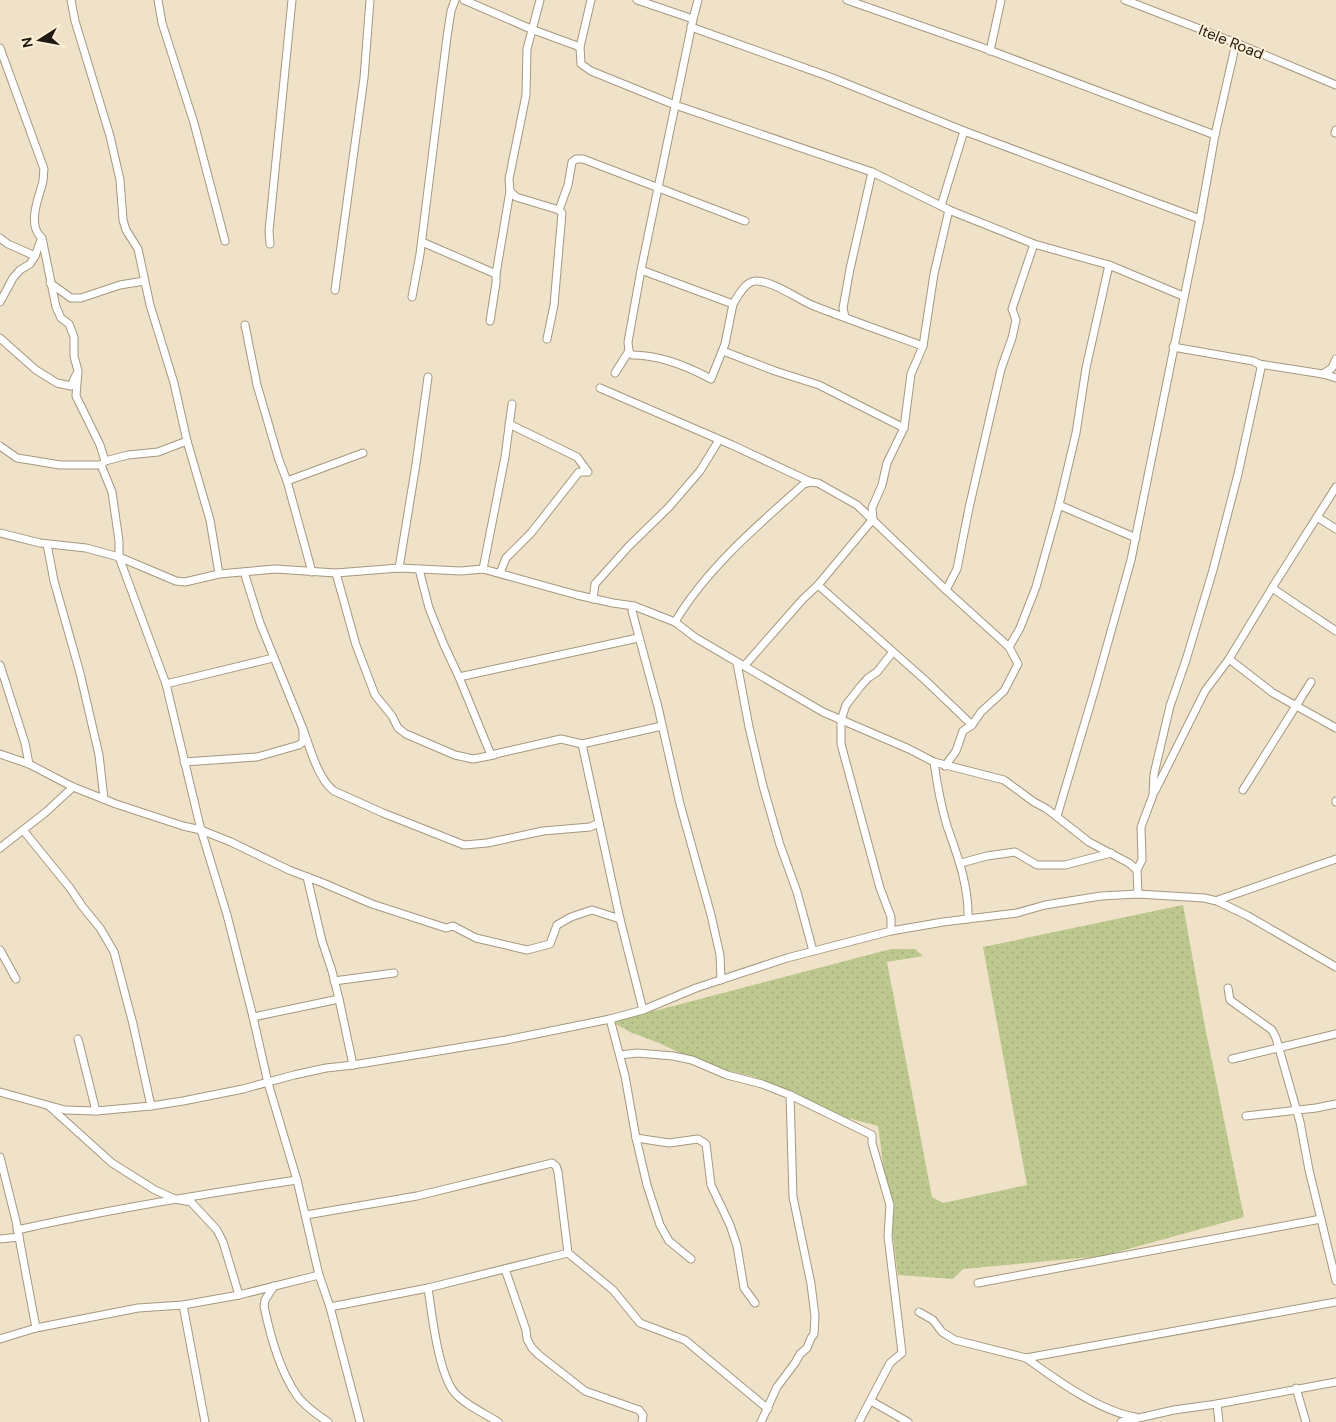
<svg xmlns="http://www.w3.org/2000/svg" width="1336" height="1422" font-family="'DM Sans',sans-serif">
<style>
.grass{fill:url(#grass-dots)}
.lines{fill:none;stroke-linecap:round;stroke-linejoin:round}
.minor-casing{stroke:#a4987f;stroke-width:9}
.minor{stroke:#fff;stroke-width:7}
.labels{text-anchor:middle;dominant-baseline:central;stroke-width:4;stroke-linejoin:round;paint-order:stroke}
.street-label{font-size:15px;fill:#201b12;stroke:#fdefd5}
</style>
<defs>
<pattern id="grass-dots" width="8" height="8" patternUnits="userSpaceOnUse" patternTransform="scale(1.25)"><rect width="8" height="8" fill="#bdc88e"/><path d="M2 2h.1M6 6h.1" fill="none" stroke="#a2ab79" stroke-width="1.8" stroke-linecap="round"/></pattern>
</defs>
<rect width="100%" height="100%" fill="#efe2c8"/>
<polygon class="grass" points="1183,905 1205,1027 1244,1217 1103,1256 963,1269 953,1279 898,1275 878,1126 840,1116 755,1077 705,1065 659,1043 630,1032 612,1022 891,949 915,949 923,956 887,962 932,1197 943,1203 1027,1185 983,947"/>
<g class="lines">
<g class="minor-casing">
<g id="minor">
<polyline points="71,0 75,21 110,136 120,180 123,220 126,230 138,249 150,305 174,383 187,441 210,520 219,574"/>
<polyline points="158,0 162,23 194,123 225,241"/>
<polyline points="464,0 531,29 580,47"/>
<polyline points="540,0 527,49 526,95 509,179 510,191 516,197 559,210 562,213 554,305 547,339"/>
<polyline points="591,0 580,47 581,64 591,71 675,105 872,172 949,210 1034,244 1109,265 1183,296"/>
<polyline points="637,0 693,19"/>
<polyline points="847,0 981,47 1215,135"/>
<polyline points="1125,0 1236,43 1336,85"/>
<polyline points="691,27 830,77 964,131 1200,219"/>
<path d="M0,48L44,169C43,174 44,180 42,185C38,199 27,226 42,238L56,307L61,318L69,324L74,337V356L78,371L76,396L100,445L105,461L101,465L112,492L119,541V557L166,684L201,830L227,915L253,1017L268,1083L297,1180L319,1275L330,1307L360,1422"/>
<polyline points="990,51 1001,0"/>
<polyline points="1335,133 1336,130"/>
<polyline points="941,206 964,131"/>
<polyline points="559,210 568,185 572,162 576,159 583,159 745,221"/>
<polyline points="0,238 8,244 35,256"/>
<polyline points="422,242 496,274 496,283 490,321"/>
<polyline points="270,244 269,231 292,0"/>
<path d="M641,270L733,304L725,344L711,379C687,366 660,355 632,355L629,351L628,342L641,270L693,19L698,0"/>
<polyline points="496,274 510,191"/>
<polyline points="50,283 71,298 81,298 120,285 144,281"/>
<polyline points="335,290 364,78 370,0"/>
<polyline points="412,297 420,254 447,37 451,11 455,0"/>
<polyline points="0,302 13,278 20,270 30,264 35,256 41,240"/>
<path d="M733,304C738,296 746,280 757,281C775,282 797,299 814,306C850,320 887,333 923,346"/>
<polyline points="845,317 843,308 850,269 872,172"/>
<polyline points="245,325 257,385 279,460 287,481 312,572"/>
<polyline points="0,338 36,370 57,383 71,386 76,375"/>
<polyline points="723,351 775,371 819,385 904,428"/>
<polyline points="1259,364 1323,374 1332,368 1336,359"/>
<polyline points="615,373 629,351"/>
<polyline points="1323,374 1336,378"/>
<polyline points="600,388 732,445 811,482"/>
<polyline points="0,446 17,458 30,460 60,465 101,465"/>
<polyline points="105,461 128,455 158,452 187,441"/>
<polyline points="287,481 363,453"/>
<polyline points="1059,505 1136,538"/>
<polyline points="1317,517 1336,529"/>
<polyline points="0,533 40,543 86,548 119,557 176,581 185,582 219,574 275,569 336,573 399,568 461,571 483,569 577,595 613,603 634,606 675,622 696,638 823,712 909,749 934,762 1004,780 1034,802 1047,809 1089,842 1129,863 1137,870 1138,894"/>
<polyline points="47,544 54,581 80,673 99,755 104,799"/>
<polyline points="399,568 416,464 428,377"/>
<polyline points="419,569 429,608 444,645 459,677 491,755 561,739 582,744 662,726"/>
<polyline points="483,569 505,457 512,404"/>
<polyline points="336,573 356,645 375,695 392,716 398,728 406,734 455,755 473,759 494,755"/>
<polyline points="500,573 506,558 531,533 579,472 588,472 577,457 509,424"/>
<polyline points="818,585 925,680 972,725"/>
<polyline points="1272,588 1336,631"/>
<polyline points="946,590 957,569 969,508 1001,369 1012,338 1016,320 1012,309 1034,244"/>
<polyline points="593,599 595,584 629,546 669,507 700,471 719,440"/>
<polyline points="634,606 632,611 658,707 680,804 711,915 720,955 721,980"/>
<path d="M675,622C706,569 758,525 804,484L811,482L818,483L857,505L946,590L1009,647"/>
<polyline points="1229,659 1273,693 1336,728"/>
<polyline points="737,663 749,727 763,786 780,845 797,892 813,951"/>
<polyline points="0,665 25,743 29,764"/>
<polyline points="745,665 803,599 818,585 873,519 872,508 882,485 887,463 904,428 911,374 923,346 934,274 949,210"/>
<polyline points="459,677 638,638"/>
<polyline points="166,684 273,658"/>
<path d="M303,729C310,748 318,779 334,791L383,813L464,845L487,843L543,831L590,827L599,823"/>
<polyline points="582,744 620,919 643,1010"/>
<polyline points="0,754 29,764 73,787 116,804 183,826 201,830 231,842 289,870 323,883 372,904 446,928 453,926 476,938 527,950 550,944 557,925 571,917 592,910 620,919"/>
<polyline points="184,762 257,757 299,745 303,742 303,729 260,623 244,572"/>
<path d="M934,762C937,784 941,806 947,826C958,857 969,886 968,919"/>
<polyline points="945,766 956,751 963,731 972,725 981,712 1004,691 1018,664 1009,647 1020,628 1036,587 1059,505 1076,433 1086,368 1109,265"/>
<polyline points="1243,790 1311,682"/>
<polyline points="1155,791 1205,691 1229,659 1272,588 1336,487"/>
<polyline points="1336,802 1336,801"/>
<polyline points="1057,816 1094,692 1131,560 1200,219 1215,135 1236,43"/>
<polyline points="23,830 70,888 82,906 100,928 114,952 133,1024 151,1106"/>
<polyline points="0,848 46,812 73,787"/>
<polyline points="961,863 987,856 1015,852 1037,865 1065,865 1111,853"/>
<polyline points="1137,870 1142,860 1141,827 1153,795 1154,774 1170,706 1186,660 1213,570 1238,474 1261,368 1259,364 1253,361 1173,347"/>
<polyline points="307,877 322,941 332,971 339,999 353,1065"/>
<polyline points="1218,900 1336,859"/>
<polyline points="891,931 891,917 880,888 841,744 841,720 846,705 860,687 868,678 877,672 892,653"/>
<polyline points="0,950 16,979"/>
<polyline points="334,981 394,973"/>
<polyline points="1228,988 1230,1000 1272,1030 1276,1038 1300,1122 1309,1170 1336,1281"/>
<polyline points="253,1017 339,999"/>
<polyline points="610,1019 625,1076 636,1138 647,1185 660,1225 669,1241 691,1259"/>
<polyline points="78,1039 96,1111"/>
<polyline points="620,1055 637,1053 673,1056 692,1060 727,1075 762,1084 790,1095 872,1135 872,1143 890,1205 888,1236 902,1353 890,1363 859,1422"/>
<polyline points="1232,1059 1336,1034"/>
<polyline points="0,1092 65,1110 96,1111 151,1106 183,1101 243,1089 294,1075 326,1068 353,1065 506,1040 610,1019 643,1010 696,988 787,958 891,931 943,922 1017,913 1045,905 1101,896 1138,894 1204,898 1217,901 1248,916 1336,967"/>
<polyline points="50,1107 112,1163 155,1190 175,1199 191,1202 217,1230 223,1242 239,1295"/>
<polyline points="1246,1116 1316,1108 1336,1104"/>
<polyline points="636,1138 669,1143 698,1139 706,1144 711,1185 730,1225 737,1246 744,1288 755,1303"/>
<polyline points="0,1157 16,1221 36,1328"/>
<polyline points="306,1215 417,1196 552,1163 556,1166 558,1172 568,1253 613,1290 640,1323 685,1340 768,1409"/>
<path d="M17,1230C110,1209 203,1194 297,1180"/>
<polyline points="0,1239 19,1237"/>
<polyline points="505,1269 526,1330 527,1339 532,1348 539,1355 585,1391 639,1410 643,1415 642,1422"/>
<polyline points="978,1283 1321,1219"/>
<path d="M274,1286L265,1300L264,1306C270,1335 279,1369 296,1394C303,1405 316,1414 328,1422"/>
<path d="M428,1288C432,1315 438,1371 454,1392C465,1405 484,1413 498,1422"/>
<polyline points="183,1305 205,1422"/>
<polyline points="330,1307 428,1288 568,1253"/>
<polyline points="919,1312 933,1320 942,1332 955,1340 1026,1358 1336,1302"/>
<polyline points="0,1339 36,1328 138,1308 183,1305 239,1295 319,1275"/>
<path d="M1026,1358C1055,1379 1099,1411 1135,1417"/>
<polyline points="1296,1388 1306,1422"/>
<polyline points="871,1401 908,1422"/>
<polyline points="1217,1404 1219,1422"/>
<polyline points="761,1422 777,1387 795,1363 800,1354 807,1348 811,1338 814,1334 815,1316 811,1284 793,1197 790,1095"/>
<polyline points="1121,1422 1174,1410 1217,1404 1336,1382"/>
</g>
</g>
<use href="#minor" class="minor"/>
</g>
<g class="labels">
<g class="street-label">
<text transform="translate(1231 42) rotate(22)">Itele Road</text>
</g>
</g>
<g transform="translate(40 40) rotate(259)" stroke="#fdefd5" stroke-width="4" paint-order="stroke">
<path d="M0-4L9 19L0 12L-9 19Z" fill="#201b12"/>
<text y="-8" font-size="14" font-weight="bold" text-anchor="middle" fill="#201b12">N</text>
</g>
</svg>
